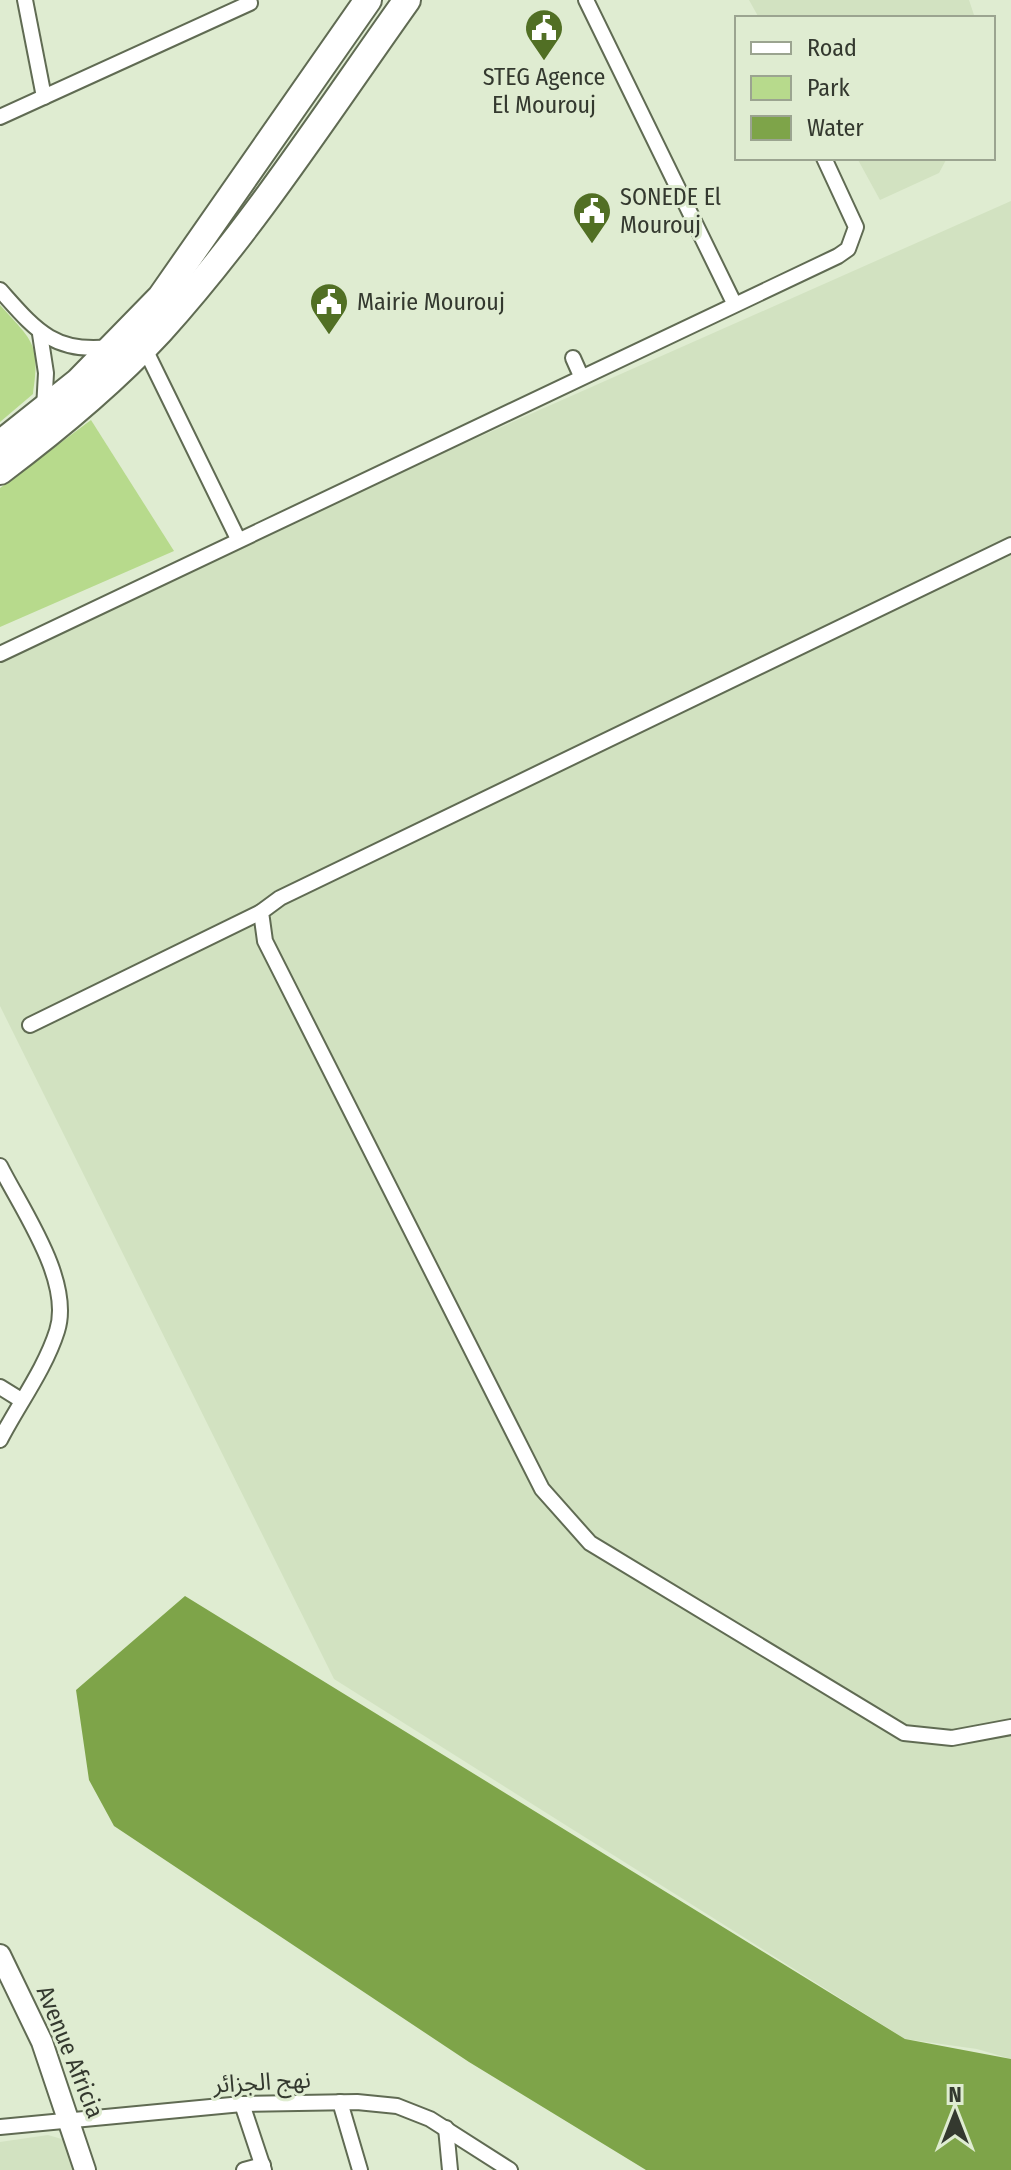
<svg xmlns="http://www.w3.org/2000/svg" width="1011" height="2170" font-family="'Fira Sans Condensed','Noto Sans Arabic',sans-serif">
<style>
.built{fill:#d2e2c1}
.green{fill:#b7da8c}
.water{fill:#7ea449}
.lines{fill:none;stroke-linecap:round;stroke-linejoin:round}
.street-casing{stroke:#606b53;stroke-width:18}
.secondary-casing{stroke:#606b53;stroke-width:24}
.highway-casing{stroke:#606b53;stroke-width:30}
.street{stroke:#fff;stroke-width:14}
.secondary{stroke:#fff;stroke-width:20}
.highway{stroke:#fff;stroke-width:26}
.labels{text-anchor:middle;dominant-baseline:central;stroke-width:6;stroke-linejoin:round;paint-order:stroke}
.poi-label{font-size:24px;fill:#34392f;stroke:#dfecd1;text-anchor:start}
.street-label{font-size:24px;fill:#34392f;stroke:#dfecd1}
</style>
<rect width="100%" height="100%" fill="#dfecd1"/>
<g class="built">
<polygon points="749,0 969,0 975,18 759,18"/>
<polygon points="857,158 947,158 939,173 880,200"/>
<polygon points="1011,201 1011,2059 977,2049 905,2039 334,1679 0,1006 0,662 294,519"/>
<polygon points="48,2135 65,2140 78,2170 0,2170 0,2142"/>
</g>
<g class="green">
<path d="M0,305C32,341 41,343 33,394L0,422Z"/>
<polygon points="91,420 174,551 0,627 0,488"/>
</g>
<polygon class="water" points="185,1596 905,2039 1011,2059 1011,2170 646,2170 469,2062 114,1826 89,1780 76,1690"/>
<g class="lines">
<g class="street-casing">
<g id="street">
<polyline points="25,0 44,97"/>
<polyline points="586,0 734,303"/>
<polyline points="0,117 250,3"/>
<path d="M0,290C34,328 53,354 110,347"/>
<polyline points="40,334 46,373 44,409"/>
<polyline points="144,347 238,539"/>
<polyline points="573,358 581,376"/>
<polyline points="1011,545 280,898 261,912 265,941 542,1489 590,1543 904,1733 952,1738 1011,1727"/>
<polyline points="0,654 838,256 848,249 856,227 824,158"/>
<polyline points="30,1025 261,912"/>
<path d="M0,1166C22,1210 73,1281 57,1331C45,1369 18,1405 0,1440"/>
<polyline points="0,1387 21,1400"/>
<polyline points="340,2102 360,2170"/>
<polyline points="242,2104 264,2170"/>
<polyline points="0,2127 242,2104 357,2102 397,2106 430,2119 510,2170"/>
<polyline points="446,2128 450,2170"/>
<polyline points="244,2170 263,2165"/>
</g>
</g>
<g class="secondary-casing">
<polyline id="secondary" points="0,1955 42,2042 85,2170"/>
</g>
<g class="highway-casing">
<g id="highway">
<polyline points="0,444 78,382 161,297 368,0"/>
<path d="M0,471C56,429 112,383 160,331C252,229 328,111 407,0"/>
</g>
</g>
<use href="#street" class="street"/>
<use href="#secondary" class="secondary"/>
<use href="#highway" class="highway"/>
</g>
<defs>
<g id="civic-pin" transform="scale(2)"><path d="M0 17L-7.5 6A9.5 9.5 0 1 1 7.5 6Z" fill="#516f24" stroke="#dfecd1"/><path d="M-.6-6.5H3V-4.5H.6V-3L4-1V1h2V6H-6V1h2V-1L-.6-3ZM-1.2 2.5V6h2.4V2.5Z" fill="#fff"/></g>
</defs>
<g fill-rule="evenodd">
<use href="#civic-pin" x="544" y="28"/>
<use href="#civic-pin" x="592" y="211"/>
<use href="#civic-pin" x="329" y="302"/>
</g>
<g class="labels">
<g class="poi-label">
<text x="544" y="77" text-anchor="middle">STEG Agence<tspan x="544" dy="28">El Mourouj</tspan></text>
<text x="620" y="197">SONEDE El<tspan x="620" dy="28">Mourouj</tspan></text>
<text x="357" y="302">Mairie Mourouj</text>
</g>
<g class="street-label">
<text transform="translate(70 2052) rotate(68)">Avenue Africia</text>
<text transform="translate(262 2082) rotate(-3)">نهج الجزائر</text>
</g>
</g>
<rect x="735" y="16" width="260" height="144" fill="#dfecd1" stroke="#9ba490" stroke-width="2"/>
<rect x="751" y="42" width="40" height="12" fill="#ffffff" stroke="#9ba490" stroke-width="2"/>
<text x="807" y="56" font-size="24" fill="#34392f">Road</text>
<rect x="751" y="76" width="40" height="24" fill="#b7da8c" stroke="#9ba490" stroke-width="2"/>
<text x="807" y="96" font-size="24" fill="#34392f">Park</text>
<rect x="751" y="116" width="40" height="24" fill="#7ea449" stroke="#9ba490" stroke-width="2"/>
<text x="807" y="136" font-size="24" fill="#34392f">Water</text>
<g transform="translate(955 2114)" stroke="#dfecd1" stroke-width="6" paint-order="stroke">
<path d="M0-6L14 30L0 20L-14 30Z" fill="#34392f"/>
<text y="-12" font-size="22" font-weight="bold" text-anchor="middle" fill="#34392f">N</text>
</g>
</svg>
